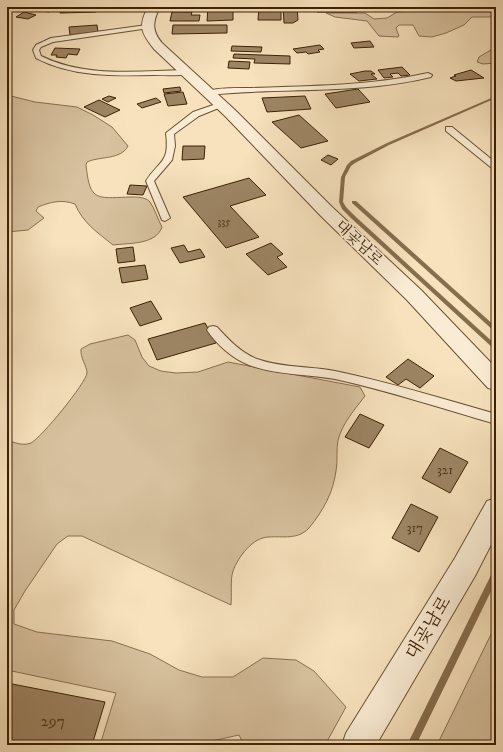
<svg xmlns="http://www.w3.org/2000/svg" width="503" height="752" font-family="'IM FELL DW Pica','Noto Serif KR',serif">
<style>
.green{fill:#d7c19e;stroke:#8a7051}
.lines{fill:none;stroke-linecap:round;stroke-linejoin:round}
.stream{fill:#866d4d;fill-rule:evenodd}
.building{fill:#9d8564;stroke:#3c2004}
.service-casing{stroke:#6b5032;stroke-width:2}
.tertiary-casing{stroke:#6b5032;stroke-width:2}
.service{fill:#faecd4;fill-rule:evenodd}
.tertiary{fill:#faecd4;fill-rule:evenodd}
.labels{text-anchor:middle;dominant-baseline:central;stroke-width:3.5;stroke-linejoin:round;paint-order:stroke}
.far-number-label{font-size:11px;fill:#54391c}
.number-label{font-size:13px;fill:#54391c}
.street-label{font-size:15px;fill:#3c2004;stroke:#faecd4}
.near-number-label{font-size:16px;fill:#54391c}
.near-street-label{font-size:18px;fill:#3c2004;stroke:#faecd4}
</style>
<rect width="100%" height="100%" fill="#f7e2bd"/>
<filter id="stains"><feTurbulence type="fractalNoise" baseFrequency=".005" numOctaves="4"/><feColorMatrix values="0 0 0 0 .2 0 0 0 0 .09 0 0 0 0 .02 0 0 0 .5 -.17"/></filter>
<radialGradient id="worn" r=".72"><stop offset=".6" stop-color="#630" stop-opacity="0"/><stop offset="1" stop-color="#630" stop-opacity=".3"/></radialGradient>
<g class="green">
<polygon points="445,9 496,12 496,17 472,17 464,25 446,33 432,37 419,36 413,25 399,25 396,28 399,36 398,37 379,36 367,21 335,17 326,13 365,13 374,19 387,18 397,12"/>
<polygon points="496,47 496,63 483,64 477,62 479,57"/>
<path d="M7,95L35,102L77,107L93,115L112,127L128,146C121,160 100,156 87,162L86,165C87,172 88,186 93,192C102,205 140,190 150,202C155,209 158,220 162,227C156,245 128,243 113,245C97,232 83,223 75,204C62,199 50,202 38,207L36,211L44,218L28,230L7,232Z"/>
<path d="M128,335L135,340L142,357L149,366L161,371L176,373L198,372L228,362L360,387L365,396C355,409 342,424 338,440C336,450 338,461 336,471C333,493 323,511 309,528C298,540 283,536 269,537C253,537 238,557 233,571C230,580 232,595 231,605L82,536H68L57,544L25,591L14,610V624L37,632L112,641L150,654L179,670L202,677H233L263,658L296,660L314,671L346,707L325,745H244L239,735L194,745H100L116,693L7,670V440C15,443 23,446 31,443C41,438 86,383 87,373C87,366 80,358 81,349L90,344Z"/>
<polygon points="496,624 496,745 437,745"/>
</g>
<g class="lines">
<g class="stream">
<polygon points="496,96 496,98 389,145 355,163 351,166 345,177 343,202 346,207 356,217 496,345 496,350 494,349 352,219 342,209 339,202 341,177 347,165 351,161 387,143"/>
<polygon points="352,201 356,201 496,327 496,332 494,331 352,203"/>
<polygon points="496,570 496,581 416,745 407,745 493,571"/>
</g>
</g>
<g class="building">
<polygon points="36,7 58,7 49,12 33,9"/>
<polygon points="62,7 97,7 96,12 60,13"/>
<polygon points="208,7 233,7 233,20 207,21"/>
<polygon points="259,7 281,7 281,20 258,20"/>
<polygon points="283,7 297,7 298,20 293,23 284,23"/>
<polygon points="316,7 356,7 357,12 317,12"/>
<polygon points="377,7 444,7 380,11"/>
<polygon points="24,12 36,15 28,19 16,17"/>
<polygon points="172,12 192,12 191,15 200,15 199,21 170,21"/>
<polygon points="97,25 98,32 70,35 69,27"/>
<polygon points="173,25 227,25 227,33 172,34"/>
<polygon points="370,41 374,47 354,48 351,43"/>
<polygon points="320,45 324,49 318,50 320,52 308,54 306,52 297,53 293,49"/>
<polygon points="232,46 262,47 261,52 231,51"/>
<polygon points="55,48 80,49 77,55 68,54 66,58 56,57 57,55 51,55"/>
<polygon points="234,54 290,56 290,64 254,63 255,59 233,58"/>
<polygon points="229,61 250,62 249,69 228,68"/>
<polygon points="402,67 410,75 401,76 398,73 390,74 393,77 384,78 378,70"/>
<polygon points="471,70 484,78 456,81 450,78 456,76 454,75"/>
<polygon points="365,71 371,71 375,74 371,74 377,79 359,81 350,74"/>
<polygon points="180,87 181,91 164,93 163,89"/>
<polygon points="358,89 370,102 336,108 325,94"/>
<polygon points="183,92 187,104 168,106 164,94"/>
<polygon points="109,96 116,98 108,102 102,99"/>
<polygon points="305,96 311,109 267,112 262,98"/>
<polygon points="156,98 161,102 142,108 137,104"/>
<polygon points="99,100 120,110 105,117 84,107"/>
<polygon points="299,115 328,141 301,148 272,122"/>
<polygon points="183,146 205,146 204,159 182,160"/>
<polygon points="328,155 338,159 331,165 321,160"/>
<polygon points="249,178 266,195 230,206 259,237 226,248 183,197"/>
<polygon points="130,185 147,186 143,195 127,194"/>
<polygon points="271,243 283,254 277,257 287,267 268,275 246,254"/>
<polygon points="184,245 188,252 200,249 205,257 180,263 171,248"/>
<polygon points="133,247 135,261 118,263 116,249"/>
<polygon points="145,265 148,279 122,283 119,268"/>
<polygon points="151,301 162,319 140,326 130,308"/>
<polygon points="205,323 216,343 157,360 148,339"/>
<polygon points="408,359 434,376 420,388 406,379 398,385 386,377"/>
<polygon points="360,414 384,425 369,448 345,437"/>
<polygon points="440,448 468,462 450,493 422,478"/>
<polygon points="411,504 438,517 419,552 392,538"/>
<polygon points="7,683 105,702 92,745 27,745 7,741"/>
</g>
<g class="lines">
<g class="service-casing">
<g id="service">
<path d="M147,25L149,26V28L53,42L41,47L39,50L41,56C85,78 139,71 186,70H189V74C178,76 165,75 154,75C114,76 72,77 36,58L33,50L36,45L51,38Z"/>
<path d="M428,73L432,75L431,77C357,95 283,87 208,95L204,93C211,87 242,88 252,88C311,86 370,86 428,73Z"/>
<path d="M219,103H222L226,105L199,116L174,134L175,146L172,160L154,181L170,218L165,221L162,220L146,181C159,160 170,164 166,133L193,112Z"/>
<polygon points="446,127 452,127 496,163 496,170 493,169 446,131"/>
<path d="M213,326L217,327C229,340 241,353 257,359C282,368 310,366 335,371C389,382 443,399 496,414V424C443,409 390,391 335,379C307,374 276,375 249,365C233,359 216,344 207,330L209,327Z"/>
</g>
</g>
<g class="tertiary-casing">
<g id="tertiary">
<path d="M148,7H160C152,22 152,31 162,43L235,110L332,207L421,290L496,368V390L488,388L407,300L320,215L225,116L154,49C141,33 138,26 148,7Z"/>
<polygon points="496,498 496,535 475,576 376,745 342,745 346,733 455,558 487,501"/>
</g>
</g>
<use href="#service" class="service"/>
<use href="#tertiary" class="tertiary"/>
</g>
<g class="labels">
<g class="far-number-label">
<text x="224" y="222">335</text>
</g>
<g class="number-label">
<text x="445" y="470">321</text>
<text x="415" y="528">317</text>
</g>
<g class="street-label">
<text transform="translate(359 243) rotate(43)">대곶남로</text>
</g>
<g class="near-number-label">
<text x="53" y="721">297</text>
</g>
<g class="near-street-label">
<text transform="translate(429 628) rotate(-59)">대곶남로</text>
</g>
</g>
<rect width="503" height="752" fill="none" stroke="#f7e2bd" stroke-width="24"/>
<rect x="8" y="8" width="487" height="736" fill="none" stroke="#3c2004" stroke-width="2"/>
<rect x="12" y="12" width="479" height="728" fill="none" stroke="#3c2004"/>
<rect width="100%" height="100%" filter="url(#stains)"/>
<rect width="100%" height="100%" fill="url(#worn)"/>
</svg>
